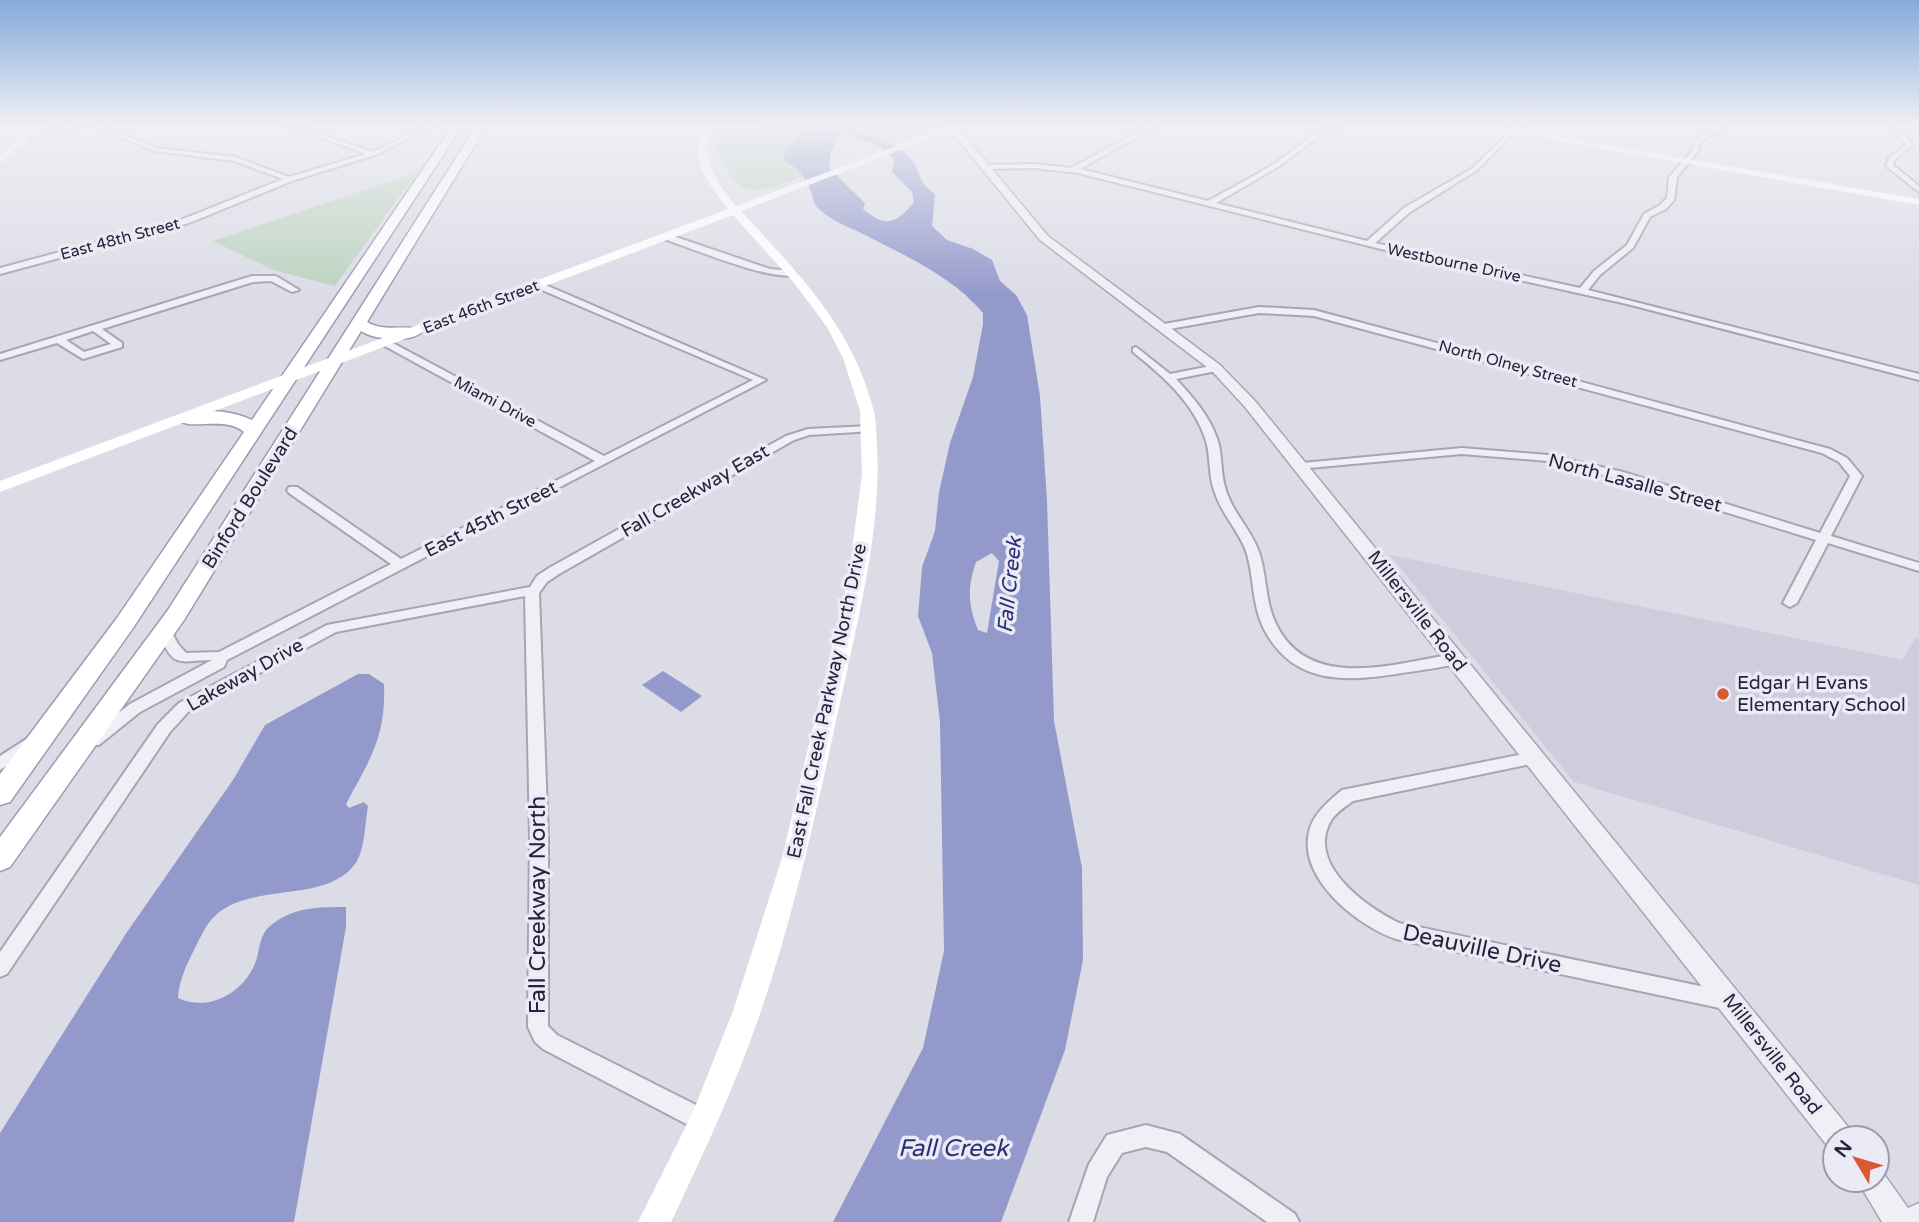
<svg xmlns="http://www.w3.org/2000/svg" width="1919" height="1222" font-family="'Varela Round',sans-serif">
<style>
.built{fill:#cdcddd}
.green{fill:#bcd2bf}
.water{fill:#9399cb;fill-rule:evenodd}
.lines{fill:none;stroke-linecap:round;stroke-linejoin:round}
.minor-casing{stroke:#a5a5b5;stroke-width:4}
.tertiary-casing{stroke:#a5a5b5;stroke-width:3}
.primary-casing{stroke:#9a9bb4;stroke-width:3}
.minor{fill:#efeff5;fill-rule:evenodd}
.tertiary{fill:#efeff5;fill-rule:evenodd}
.secondary{fill:#fff;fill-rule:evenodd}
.primary{fill:#fff;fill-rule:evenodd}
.poi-dot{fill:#da5933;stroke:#ebebf5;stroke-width:2.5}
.labels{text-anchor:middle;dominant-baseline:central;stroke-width:7;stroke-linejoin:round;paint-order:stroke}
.far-street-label{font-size:16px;fill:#25243f;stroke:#ebebf5}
.street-label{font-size:19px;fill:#25243f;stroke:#ebebf5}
.poi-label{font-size:19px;fill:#25243f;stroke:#ebebf5;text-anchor:start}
.water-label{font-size:21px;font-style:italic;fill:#2b3076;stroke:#ebebf5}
.near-street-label{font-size:23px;fill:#25243f;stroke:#ebebf5}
.near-water-label{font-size:24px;font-style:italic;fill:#2b3076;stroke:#ebebf5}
</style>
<rect width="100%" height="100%" fill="#dcdce7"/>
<polygon class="built" points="1390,555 1902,660 1916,638 1919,639 1919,885 1574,782"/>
<g class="green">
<path d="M762,125H810L785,151L783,160L803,176C746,200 730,195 713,134L747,136Z"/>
<polygon points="855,125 947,125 889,144 855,131"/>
<polygon points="417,172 335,286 273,270 213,241"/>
</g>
<g class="water">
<path d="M810,125H855V131C873,137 904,145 914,163C923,179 918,182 935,194L932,226L947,240L973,249L992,260L1000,281L1016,295L1027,315L1040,396L1047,500L1054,721L1082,868L1083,960L1065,1050L1001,1222H833L923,1048L944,951L940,722L932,653L918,616L922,567L935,531L939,492L950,443L973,377L983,324V313C953,277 908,257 867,236C852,228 833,222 820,210C813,204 814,200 811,192C806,176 797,168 783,160L785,151ZM841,132L879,146L894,159L892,172L912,192L914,202C896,224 886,228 863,209L865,204L862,200L829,168L831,151ZM992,553L999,561L987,633L978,630C968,605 967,588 976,562Z"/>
<polygon points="663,671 702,696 681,712 642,685"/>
<path d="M358,674H369L384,684C386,738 370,759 346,804L349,808L364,802L368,806C365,823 365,851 355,864C324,907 240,878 208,924C203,931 199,940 195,948C187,964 179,980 178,998C208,1012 241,994 254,966C260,954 258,937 269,927C291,907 318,907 346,907V927L294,1222H0V1133L127,932L233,780L265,725Z"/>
</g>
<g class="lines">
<g class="minor-casing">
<g id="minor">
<polygon points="74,125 85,125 29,138 26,136"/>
<polygon points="91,125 99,125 157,148 235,157 289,177 366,154 287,125 295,125 373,152 428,125 435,125 378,154 292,181 189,223 0,274 0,268 183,219 283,179 234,161 154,151"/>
<path d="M1151,125H1158L1080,169L1208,201C1229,189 1251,178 1272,165C1294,152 1316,125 1344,125L1317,138L1278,167L1216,203L1367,241L1404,208L1473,168L1516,125H1522L1477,170L1410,212L1375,243L1580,288L1594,271L1627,245L1644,214L1660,205L1667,198L1669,177L1692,151L1695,140L1715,128V125H1721L1720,130L1700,142L1698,151L1677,177L1674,200L1666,209L1650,217L1633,248L1600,275L1588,290L1919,374V380L1627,304L1381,249L1078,173L1034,168L986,169L982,167L986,165L1034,164L1071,168Z"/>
<polygon points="1897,125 1903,125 1902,132 1913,145 1894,160 1893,165 1919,186 1919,192 1886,166 1889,158 1906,145 1896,132"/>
<path d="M664,235H670L770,269L792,271L796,274C778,284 688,247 664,239Z"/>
<path d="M252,276H276L299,290L292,292L271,281L253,282L102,329L122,343V347L83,359L57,343L0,360V354ZM93,331L111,344L84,352L66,340Z"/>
<path d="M535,283H541L766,380L227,660L224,667L140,712L99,745H87L85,741L87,737L130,704L212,660C177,661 174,669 158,632L160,629H170L178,644L186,653L219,652L391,564L289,493L287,490L289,487H297L401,559L595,461L383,345V341H389L604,456L753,380L535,287Z"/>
<polygon points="1259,307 1314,310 1830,449 1847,458 1862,476 1831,536 1919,563 1919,571 1828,543 1797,603 1790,607 1783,603 1816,540 1615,478 1548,461 1462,454 1298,469 1296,467 1302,463 1462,448 1548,455 1623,472 1820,533 1850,476 1839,462 1822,453 1314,316 1259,313 1164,330 1159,327 1164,324"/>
<path d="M1136,347L1170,374L1216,365L1221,368L1216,371L1176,379C1193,397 1213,420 1219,445C1222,459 1221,473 1225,487C1231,511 1251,529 1259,552C1267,576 1265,602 1276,624C1309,693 1396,663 1454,654L1459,655L1461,659L1459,663C1441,668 1421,670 1402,673C1346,682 1292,686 1263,627C1252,604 1254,578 1247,554C1240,532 1222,515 1215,493C1208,476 1211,458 1206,441C1195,404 1162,375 1133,352V348Z"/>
<polygon points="869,426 873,427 873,431 809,435 794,440 559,574 547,582 539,593 548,838 548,1026 557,1035 712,1113 715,1121 712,1129 704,1132 696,1129 543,1049 535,1042 528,1027 530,838 525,596 336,632 189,711 170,732 7,974 0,977 0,952 158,724 179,703 327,625 530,587 537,576 549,568 786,436 808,429"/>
<polygon points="31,736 37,738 39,742 37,746 0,770 0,756"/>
<path d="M1534,752L1540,754L1542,758L1540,762L1353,801C1346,806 1337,812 1332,819C1304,863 1366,907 1399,923L1729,992L1736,994L1739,1001L1736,1008L1729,1010L1396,939C1358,926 1298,879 1309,832C1313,814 1328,802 1342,790Z"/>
<polygon points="1146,1125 1180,1134 1295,1214 1299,1222 1267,1222 1167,1152 1146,1147 1122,1153 1107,1177 1093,1222 1069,1222 1089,1164 1107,1135"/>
</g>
</g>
<g class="tertiary-casing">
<g id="tertiary">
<polygon points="950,126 956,126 1048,236 1220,365 1255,401 1849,1128 1853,1138 1835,1138 1835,1150 1829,1148 1245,407 1212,371 1040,240 950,130"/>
<polygon points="1877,1168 1881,1170 1908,1208 1919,1203 1919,1222 1882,1222 1857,1180 1877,1180"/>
</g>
</g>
<g class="primary-casing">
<g id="primary">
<path d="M453,125H463L133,628L10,802L0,805V774L117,618L244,432C223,415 190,432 177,419C190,405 235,411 252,420Z"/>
<path d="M477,125H487L367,322C387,334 410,322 422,332C410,343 374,340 361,331L184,620L10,867L0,871V837L168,610Z"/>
</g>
</g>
<use href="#minor" class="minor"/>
<use href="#tertiary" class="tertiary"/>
<g class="secondary">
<polygon points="36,125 45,125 0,163 0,155"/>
<path d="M700,125H708C703,163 713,177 736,206L954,125H965L741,211C798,273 851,325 873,408C877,420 876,434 877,446C881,518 864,592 849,662C823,779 800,897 761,1011C736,1084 704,1153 671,1222H638L693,1112L733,1011L782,858L848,580L862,474L860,411L843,358L827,327L795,284L733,215L0,492V481L728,209C704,178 693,165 700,125Z"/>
<polygon points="1470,125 1487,125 1919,199 1919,205"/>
</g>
<use href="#primary" class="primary"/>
</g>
<linearGradient id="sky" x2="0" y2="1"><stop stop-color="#86a9dc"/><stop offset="0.42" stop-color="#efeff4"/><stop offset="1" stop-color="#efeff4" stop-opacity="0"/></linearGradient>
<rect width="1919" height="296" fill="url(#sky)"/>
<circle class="poi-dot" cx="1723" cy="694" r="7"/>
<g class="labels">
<g class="far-street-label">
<text transform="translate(120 239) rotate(-15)">East 48th Street</text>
<text transform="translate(1454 263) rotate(12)">Westbourne Drive</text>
<text transform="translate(481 307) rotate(-21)">East 46th Street</text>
<text transform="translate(1508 364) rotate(15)">North Olney Street</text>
<text transform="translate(495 402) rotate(28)">Miami Drive</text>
</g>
<g class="street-label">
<text transform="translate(1635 483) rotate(15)">North Lasalle Street</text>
<text transform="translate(695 491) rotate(-30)">Fall Creekway East</text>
<text transform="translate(250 498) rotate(-58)">Binford Boulevard</text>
<text transform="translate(491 519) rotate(-27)">East 45th Street</text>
<text transform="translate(1417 611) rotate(52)">Millersville Road</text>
<text transform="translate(245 675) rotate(-29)">Lakeway Drive</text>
<text transform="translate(827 701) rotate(-78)">East Fall Creek Parkway North Drive</text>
<text transform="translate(1772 1054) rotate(52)">Millersville Road</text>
</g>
<g class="poi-label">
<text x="1737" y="683">Edgar H Evans<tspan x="1737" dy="22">Elementary School</tspan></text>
</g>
<g class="water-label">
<text transform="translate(1010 585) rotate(-84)">Fall Creek</text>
</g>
<g class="near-street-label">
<text transform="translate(538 905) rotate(-90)">Fall Creekway North</text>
<text transform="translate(1482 949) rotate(12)">Deauville Drive</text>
</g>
<g class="near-water-label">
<text x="953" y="1148">Fall Creek</text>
</g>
</g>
<g transform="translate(1856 1159) rotate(308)"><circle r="33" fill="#ebebf5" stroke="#9c9bac" stroke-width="2"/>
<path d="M0-5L12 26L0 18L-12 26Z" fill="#da5933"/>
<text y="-10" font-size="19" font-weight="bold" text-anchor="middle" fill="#25243f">N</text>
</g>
</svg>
